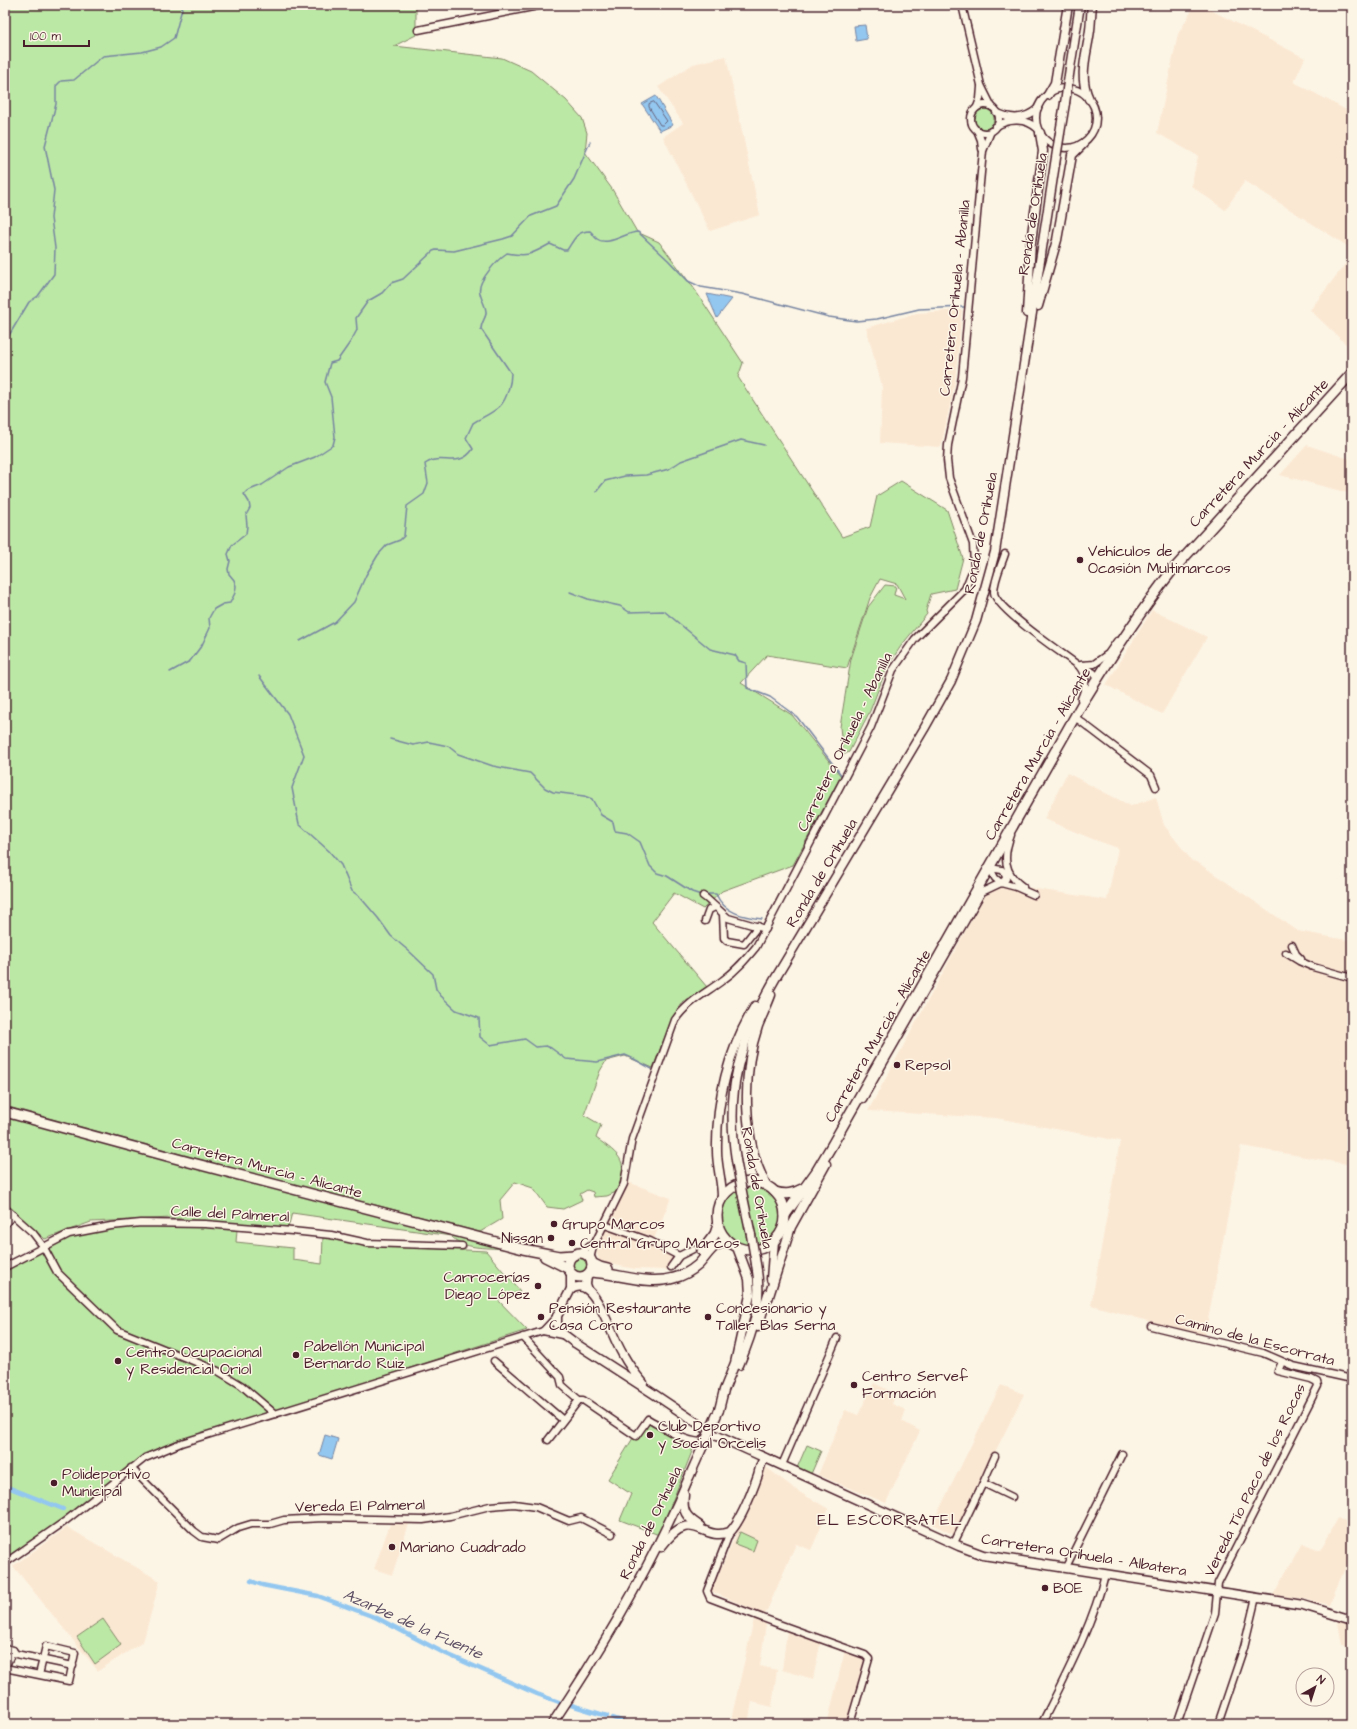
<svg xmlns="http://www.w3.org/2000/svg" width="1357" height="1729" font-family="'Architects Daughter',sans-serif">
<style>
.built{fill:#fbe8d3}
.green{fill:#bce8a5;stroke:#838468}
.water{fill:#93c7f0;stroke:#7684a1}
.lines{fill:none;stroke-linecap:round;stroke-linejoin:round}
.shore{stroke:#67627a;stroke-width:1}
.stream{stroke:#7684a1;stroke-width:1.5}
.canal{stroke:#93c7f0;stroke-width:4.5}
.minor-casing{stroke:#4a1f2b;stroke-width:9}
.major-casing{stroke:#4a1f2b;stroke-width:11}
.highway-casing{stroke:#4a1f2b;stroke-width:12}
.minor{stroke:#fcf5e5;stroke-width:6}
.major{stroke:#fcf5e5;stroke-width:8}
.highway{stroke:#fcf5e5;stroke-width:9}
.major-bridge-casing{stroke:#4a1f2b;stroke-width:11;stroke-linecap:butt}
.major-bridge{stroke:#fcf5e5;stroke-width:8}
.poi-dot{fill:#4a1f2b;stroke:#fcf5e5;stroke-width:1.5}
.labels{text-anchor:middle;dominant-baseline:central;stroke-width:3;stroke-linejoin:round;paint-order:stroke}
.street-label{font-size:15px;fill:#4a1f2b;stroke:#fcf5e5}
.poi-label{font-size:15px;fill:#4a1f2b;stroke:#fcf5e5;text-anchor:start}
.neighbourhood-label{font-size:16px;letter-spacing:1px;fill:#4a1f2b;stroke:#fcf5e5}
.water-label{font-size:16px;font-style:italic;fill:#605166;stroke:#fcf5e5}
</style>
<rect width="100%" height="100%" fill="#fcf5e5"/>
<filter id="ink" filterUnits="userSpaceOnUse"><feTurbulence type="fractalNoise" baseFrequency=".025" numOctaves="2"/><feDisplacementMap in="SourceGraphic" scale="8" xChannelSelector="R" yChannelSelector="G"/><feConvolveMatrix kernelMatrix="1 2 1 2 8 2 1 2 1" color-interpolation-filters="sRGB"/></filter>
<g filter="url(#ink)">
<g class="built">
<polygon points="1195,5 1201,5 1305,58 1294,82 1352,113 1352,249 1245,181 1225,210 1191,186 1198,156 1157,133 1178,34"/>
<polygon points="726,56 760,215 710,231 663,137 683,123 658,87 693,64"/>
<polygon points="1352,255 1352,350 1310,310"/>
<polygon points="962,310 955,382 941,447 880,443 882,386 866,328 917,313"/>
<polygon points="1307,445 1352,460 1352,494 1280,475"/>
<polygon points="1152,610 1207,637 1162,714 1106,685"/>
<polygon points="1067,773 1131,806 1156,797 1164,825 1192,861 1197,862 1298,931 1352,941 1352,1165 1241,1146 1205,1336 1148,1321 1091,1305 1120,1141 996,1118 868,1111 992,882 1107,900 1118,848 1095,840 1044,819"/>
<polygon points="628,1182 671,1198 654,1239 677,1256 666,1270 635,1269 600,1262 597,1254 598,1243"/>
<polygon points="874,1383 896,1394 892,1404 906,1410 902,1421 920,1431 886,1503 818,1475 845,1410 858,1415"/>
<polygon points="1001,1385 1024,1394 954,1535 932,1524"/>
<polygon points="766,1467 799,1492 829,1509 811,1550 796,1544 765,1615 711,1591"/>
<polygon points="1338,1518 1352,1526 1352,1566 1347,1564 1329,1605 1304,1599 1273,1595 1302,1543 1320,1550"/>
<polygon points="390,1524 409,1524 392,1575 374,1569"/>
<polygon points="67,1527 160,1581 143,1642 98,1671 13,1566"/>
<polygon points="754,1619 766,1624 760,1666 777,1670 772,1707 752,1702 748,1724 730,1724"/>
<polygon points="1337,1620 1352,1625 1352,1647 1342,1643"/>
<polygon points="787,1630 821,1641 813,1679 782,1670"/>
<polygon points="845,1650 867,1659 848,1724 827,1724"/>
</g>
<g class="green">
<path d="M5,5H416V35L394,46L502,58L531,71L566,100L582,118L587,133L585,152L612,189L637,232L659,242L693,287L743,363L738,377L842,537L870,527L877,496L901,481L947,510L963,558L955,589L931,594L926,611L927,614L901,646L887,667L870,711L849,752L843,755L840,727L851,659L868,607L885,585L896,586L894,595L905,599L897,584L880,579L870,598L847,668L767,655L741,683L792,715L841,776L793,865L722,891L703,909L674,893L652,922L707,987L681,1003L662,1044L653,1068L625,1056L606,1061L600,1071L584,1115L601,1125L596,1138C621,1156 630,1161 616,1192L607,1196L594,1197L593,1192L587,1190L580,1194L582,1200L563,1209L547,1207L533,1188L515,1182L500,1200L502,1219L480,1232L239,1170L5,1106Z"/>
<circle cx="984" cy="119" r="10"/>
<path d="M5,1114L505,1246L504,1249C486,1247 464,1250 451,1236L292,1213L288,1228L171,1218L91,1222L45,1239L5,1205Z"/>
<path d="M751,1185C788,1190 792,1238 757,1245L745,1186Z"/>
<path d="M738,1188L750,1246C718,1244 709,1202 738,1188Z"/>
<polygon points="142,1225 211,1226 237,1230 236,1242 293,1248 293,1260 322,1264 323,1237 340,1239 365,1245 486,1251 520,1291 498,1300 527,1330 182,1442 142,1457 70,1515 5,1562 5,1270 15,1263 68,1236"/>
<circle cx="580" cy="1265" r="8"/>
<polygon points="647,1423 693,1449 659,1535 620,1520 631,1494 608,1479 633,1438 636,1440"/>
<polygon points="807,1445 821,1451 811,1474 797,1468"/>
<polygon points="740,1532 757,1540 753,1551 735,1544"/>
<polygon points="103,1619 121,1645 95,1664 77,1637"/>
</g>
<g class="water">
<polygon points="865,25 867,39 856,41 854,26"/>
<polygon points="656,96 673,125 660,131 642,104"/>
<polygon points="707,294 732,299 717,318"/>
<polygon points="325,1435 338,1439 332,1459 319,1455"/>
</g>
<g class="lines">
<polygon class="shore" points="654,102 667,121 663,125 660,125 649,107 649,104"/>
<g class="stream">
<polyline points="5,342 29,302 38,296 54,274 55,248 51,218 54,190 45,146 56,104 56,86 61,81 74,80 103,56 142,52 161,47 174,38 183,5"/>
<polyline points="596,492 605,481 625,476 646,475 669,469 681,461 741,440 764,445"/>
<polyline points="570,592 588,599 620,606 629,612 664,611 710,649 735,655 739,661 746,663 747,688 770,697 797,717 842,776"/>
<path d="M300,641L335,622L354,602L366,575L378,555L387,545L400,540L404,536L407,506L424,494L428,483L425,464C441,452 459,470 473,449L466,438L473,423C481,418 493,413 500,406C507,399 511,383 511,373L481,329C481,323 485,319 486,314C487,307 481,300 480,293C476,282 498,259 507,253C529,257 531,254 550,244L563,250H567C574,240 576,231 590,231C593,233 594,237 597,239C608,247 626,232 638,232L668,260L688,281L701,287L742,294L829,317L856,321L877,319L919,309L964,307"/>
<polyline points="170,672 190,661 202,645 210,628 209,618 214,609 223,604 230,603 235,593 236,586 234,580 229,574 228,569 230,561 228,554 232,545 246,534 247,526 246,515 250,508 249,502 244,494 247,491 262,485 289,467 315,457 333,445 335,437 331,397 325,382 330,363 337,361 351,341 357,330 356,318 368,301 382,293 391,283 403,279 433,251 436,250 454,251 503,239 512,236 531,216 556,206 574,179 590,142"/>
<polyline points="259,676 288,714 304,755 292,788 299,824 329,851 341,865 352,891 360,897 378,918 391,936 410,952 433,974 436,989 441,996 456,1010 479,1018 480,1037 490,1045 525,1039 536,1047 546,1046 551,1048 566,1059 597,1062 625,1055 634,1059 652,1069"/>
<polyline points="390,739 413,745 429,742 448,746 458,754 493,766 530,773 545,788 553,792 584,796 592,799 601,815 613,822 615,831 627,833 640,842 650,866 657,873 667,876 692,892 701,895"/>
<path d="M704,894H716C724,913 744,917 762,919"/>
</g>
<g class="canal">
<polyline points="5,1486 63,1509"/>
<polyline points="251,1581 262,1585 318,1596 377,1618 442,1652 537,1694 559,1702"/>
<polyline points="571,1705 607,1716"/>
<polyline points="613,1718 630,1724"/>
</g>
<g class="minor-casing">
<g id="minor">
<polyline points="962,5 981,85 992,107"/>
<polyline points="418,30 543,5"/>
<circle cx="1066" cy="118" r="30"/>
<circle cx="985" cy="119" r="14"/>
<polyline points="977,107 980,99 981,87"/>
<path d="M996,112C1011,120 1026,119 1038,108"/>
<path d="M995,127C1009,118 1026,118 1038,129"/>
<polyline points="977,130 981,140 982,149"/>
<path d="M1005,554C1001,566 994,580 994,592C994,608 1064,654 1079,666C1088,677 1086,687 1081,699"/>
<polyline points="1081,665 1094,664 1108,654 1117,641"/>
<polyline points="1082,665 1094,673 1097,679"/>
<polyline points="1075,717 1151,775 1156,787"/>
<path d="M1011,835C1003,856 1003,873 1023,887"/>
<polyline points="990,868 995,878 1001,883 1006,879 1005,872"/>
<polyline points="990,868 1002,870 1007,875"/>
<polyline points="703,896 707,899 728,918 766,929"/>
<polyline points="723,914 724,938 727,941 744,944 758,926"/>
<polyline points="705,921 709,910 715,907"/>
<polyline points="1292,945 1296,954 1301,959"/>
<polyline points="1286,953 1299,961 1313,967 1352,978"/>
<polyline points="863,1099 982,892 1001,883 1016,887 1034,895"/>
<polyline points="5,1208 33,1233 43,1246 57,1272 117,1330 218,1371 241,1385 275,1414"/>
<polyline points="5,1224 13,1215"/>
<polyline points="605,1225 650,1241 679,1256"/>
<polyline points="579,1253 595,1243"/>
<path d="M590,1259L593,1247L624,1184L632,1139L675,1020C687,1002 706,993 723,980C736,971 746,959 756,947L871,727L893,670L915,639L965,589L974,567L973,544L949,478L947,460L948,445L962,377L983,151L991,131"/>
<polyline points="5,1267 69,1234 111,1226 141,1223 205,1224 292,1231 331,1235 367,1243 462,1246"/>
<polyline points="671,1267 679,1256 693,1249"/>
<polyline points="1151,1326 1263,1353 1293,1366 1352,1379"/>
<polyline points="543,1331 562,1335"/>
<path d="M523,1337L560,1377L562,1385L579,1400H583L636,1436L648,1419C664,1428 682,1441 701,1442L704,1437"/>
<polyline points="494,1361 563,1420"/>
<polyline points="548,1440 579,1400"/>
<polyline points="782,1465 837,1338"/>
<polyline points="131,1468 194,1531 202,1537 218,1540 238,1528 251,1524 270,1524 284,1520 323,1518 423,1520 450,1516 490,1506 514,1504 536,1507 569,1521 581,1518 612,1534"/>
<polyline points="983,1483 995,1456"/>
<polyline points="730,1532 707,1591 710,1598 776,1623 865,1655 869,1659 850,1724"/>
<polyline points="954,1543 983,1483 1012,1497"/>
<polyline points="5,1563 64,1522 145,1458 181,1443 543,1331 557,1316"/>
<polyline points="1066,1567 1122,1454"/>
<polyline points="5,1648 13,1650 16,1654 73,1666"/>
<polyline points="5,1668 69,1681 75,1653 46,1646 39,1675"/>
<polyline points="5,1668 13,1650"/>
<path d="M1043,1721C1065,1677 1094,1622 1105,1574"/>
<polyline points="1177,1724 1215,1613 1218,1583 1318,1386 1317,1382 1311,1379 1278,1371 1282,1362"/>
<polyline points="1218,1724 1244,1647 1256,1597"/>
</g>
</g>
<g class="major-casing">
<g id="major">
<polyline points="1070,68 1080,5"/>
<polyline points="1048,95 1055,83 1068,5"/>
<path d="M1089,99C1078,76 1087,54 1090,30C1091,22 1091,13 1092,5"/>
<polyline points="1060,133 1065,103"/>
<polyline points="1038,306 1057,240 1072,155 1083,144"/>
<polyline points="1027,313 1031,242 1043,151 1040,133"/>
<path d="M736,1160C725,1088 740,1040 775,979L924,729L951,681L976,621L995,552L1055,164"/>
<path d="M767,1186C742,1142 742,1073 758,1026C762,1016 767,1006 771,995"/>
<path d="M722,1197C722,1181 717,1167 717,1151C716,1099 728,1051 755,1006"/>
<polyline points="743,1197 751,1235"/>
<polyline points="571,1274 571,1289 557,1316 557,1325 559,1331 575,1343 654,1394 715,1435 959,1546 983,1555 1303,1605 1352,1620"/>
<polyline points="587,1275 586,1284 588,1290"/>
<polyline points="771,1279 774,1241"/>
<path d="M571,1289C577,1286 582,1285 588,1290C602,1302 612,1336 622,1353C628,1364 635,1374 643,1383"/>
<polyline points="768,1299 791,1227 826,1164"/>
<polyline points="758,1327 768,1294"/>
<path d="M739,1365C754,1330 763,1302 756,1264"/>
<polyline points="719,1410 724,1390 735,1363 750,1295 749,1279 737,1247"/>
<path d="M684,1495C682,1512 686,1517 700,1526"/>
<path d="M661,1547C693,1504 700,1543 730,1532C742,1519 752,1492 758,1475C760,1469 760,1463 765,1458"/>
<path d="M552,1724C605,1645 653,1563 690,1475"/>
</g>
</g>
<g class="highway-casing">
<g id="highway">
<polyline points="5,1112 189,1162 523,1249 559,1256 574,1255"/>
<circle cx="751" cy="1216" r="34"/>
<path d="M775,1192C786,1195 793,1194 802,1189"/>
<path d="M785,1215L816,1172L832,1145L1082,704C1110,658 1138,614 1171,572L1352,373"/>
<polyline points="702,1251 715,1234 718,1225"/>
<circle cx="580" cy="1265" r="12"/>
<polyline points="545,1257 569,1269"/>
<polyline points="592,1263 600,1267 608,1269"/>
<path d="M590,1272C618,1273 647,1286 674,1278C682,1276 691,1271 698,1265C708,1255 713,1241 729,1242"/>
</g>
</g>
<use href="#minor" class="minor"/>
<use href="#major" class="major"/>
<use href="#highway" class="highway"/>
<g class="major-bridge-casing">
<g id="major-bridge">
<polyline points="1065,103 1070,68"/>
<polyline points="1055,164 1060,133"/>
<polyline points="736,1160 743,1197"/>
<polyline points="751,1235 756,1264"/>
<polyline points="690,1475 719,1410"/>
</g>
</g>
<use href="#major-bridge" class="major-bridge"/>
</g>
</g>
<g class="poi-dot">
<circle cx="1080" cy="560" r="4"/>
<circle cx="897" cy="1065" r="4"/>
<circle cx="554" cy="1224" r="4"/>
<circle cx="551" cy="1238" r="4"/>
<circle cx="572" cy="1243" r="4"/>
<circle cx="538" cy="1286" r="4"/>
<circle cx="541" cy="1317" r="4"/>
<circle cx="708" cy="1317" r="4"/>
<circle cx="296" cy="1355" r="4"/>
<circle cx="118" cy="1361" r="4"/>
<circle cx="854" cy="1385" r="4"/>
<circle cx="650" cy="1435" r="4"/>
<circle cx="54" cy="1483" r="4"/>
<circle cx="392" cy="1547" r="4"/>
<circle cx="1045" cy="1588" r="4"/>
</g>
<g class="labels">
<g class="street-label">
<text transform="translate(1033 214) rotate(-81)">Ronda de Orihuela</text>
<text transform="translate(955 298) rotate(-84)">Carretera Orihuela - Abanilla</text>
<text transform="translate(1259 453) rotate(-47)">Carretera Murcia - Alicante</text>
<text transform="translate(981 533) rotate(-79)">Ronda de Orihuela</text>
<text transform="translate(845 742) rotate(-64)">Carretera Orihuela - Abanilla</text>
<text transform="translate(1038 754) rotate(-60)">Carretera Murcia - Alicante</text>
<text transform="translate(822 873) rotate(-59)">Ronda de Orihuela</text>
<text transform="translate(878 1036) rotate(-60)">Carretera Murcia - Alicante</text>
<text transform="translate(267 1168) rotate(15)">Carretera Murcia - Alicante</text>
<text transform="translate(757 1188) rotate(80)">Ronda de Orihuela</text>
<text transform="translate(230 1214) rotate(3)">Calle del Palmeral</text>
<text transform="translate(1255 1340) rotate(15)">Camino de la Escorrata</text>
<text transform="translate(1255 1480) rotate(-64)">Vereda Tío Paco de los Rocas</text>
<text transform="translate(360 1506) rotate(-1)">Vereda El Palmeral</text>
<text transform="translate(651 1523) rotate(-64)">Ronda de Orihuela</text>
<text transform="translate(1084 1555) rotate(9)">Carretera Orihuela - Albatera</text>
</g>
<g class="poi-label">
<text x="1088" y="551">Vehículos de<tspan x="1088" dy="17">Ocasión Multimarcos</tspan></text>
<text x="905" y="1065">Repsol</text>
<text x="562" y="1224">Grupo Marcos</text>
<text x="543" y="1238" text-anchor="end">Nissan</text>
<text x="580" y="1243">Central Grupo Marcos</text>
<text x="530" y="1277" text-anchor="end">Carrocerías<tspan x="530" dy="17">Diego López</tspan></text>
<text x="549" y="1308">Pensión Restaurante<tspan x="549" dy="17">Casa Corro</tspan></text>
<text x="716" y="1308">Concesionario y<tspan x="716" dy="17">Taller Blas Serna</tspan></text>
<text x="304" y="1346">Pabellón Municipal<tspan x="304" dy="17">Bernardo Ruiz</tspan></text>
<text x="126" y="1352">Centro Ocupacional<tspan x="126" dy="17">y Residencial Oriol</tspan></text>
<text x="862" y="1376">Centro Servef<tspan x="862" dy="17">Formación</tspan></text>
<text x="658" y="1426">Club Deportivo<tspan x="658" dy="17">y Social Orcelis</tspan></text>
<text x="62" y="1474">Polideportivo<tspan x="62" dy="17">Municipal</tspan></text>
<text x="400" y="1547">Mariano Cuadrado</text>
<text x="1053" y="1588">BOE</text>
</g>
<g class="neighbourhood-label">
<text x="890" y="1520">EL ESCORRATEL</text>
</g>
<g class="water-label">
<text transform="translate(413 1624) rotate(24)">Azarbe de la Fuente</text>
</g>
</g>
<rect width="1357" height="1729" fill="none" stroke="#fcf5e5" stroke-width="20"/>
<rect x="10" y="10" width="1337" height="1709" fill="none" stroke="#4a1f2b" stroke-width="1.5" filter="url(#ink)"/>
<g transform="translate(1315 1687) rotate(39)"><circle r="19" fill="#fcf5e5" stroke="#b59f9b"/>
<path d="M0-3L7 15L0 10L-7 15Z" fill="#4a1f2b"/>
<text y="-6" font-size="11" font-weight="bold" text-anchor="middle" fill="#4a1f2b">N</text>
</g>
<path d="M24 40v6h65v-6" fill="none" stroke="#4a1f2b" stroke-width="2"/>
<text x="30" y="40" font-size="12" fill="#4a1f2b" stroke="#fcf5e5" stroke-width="3" paint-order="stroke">100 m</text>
</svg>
